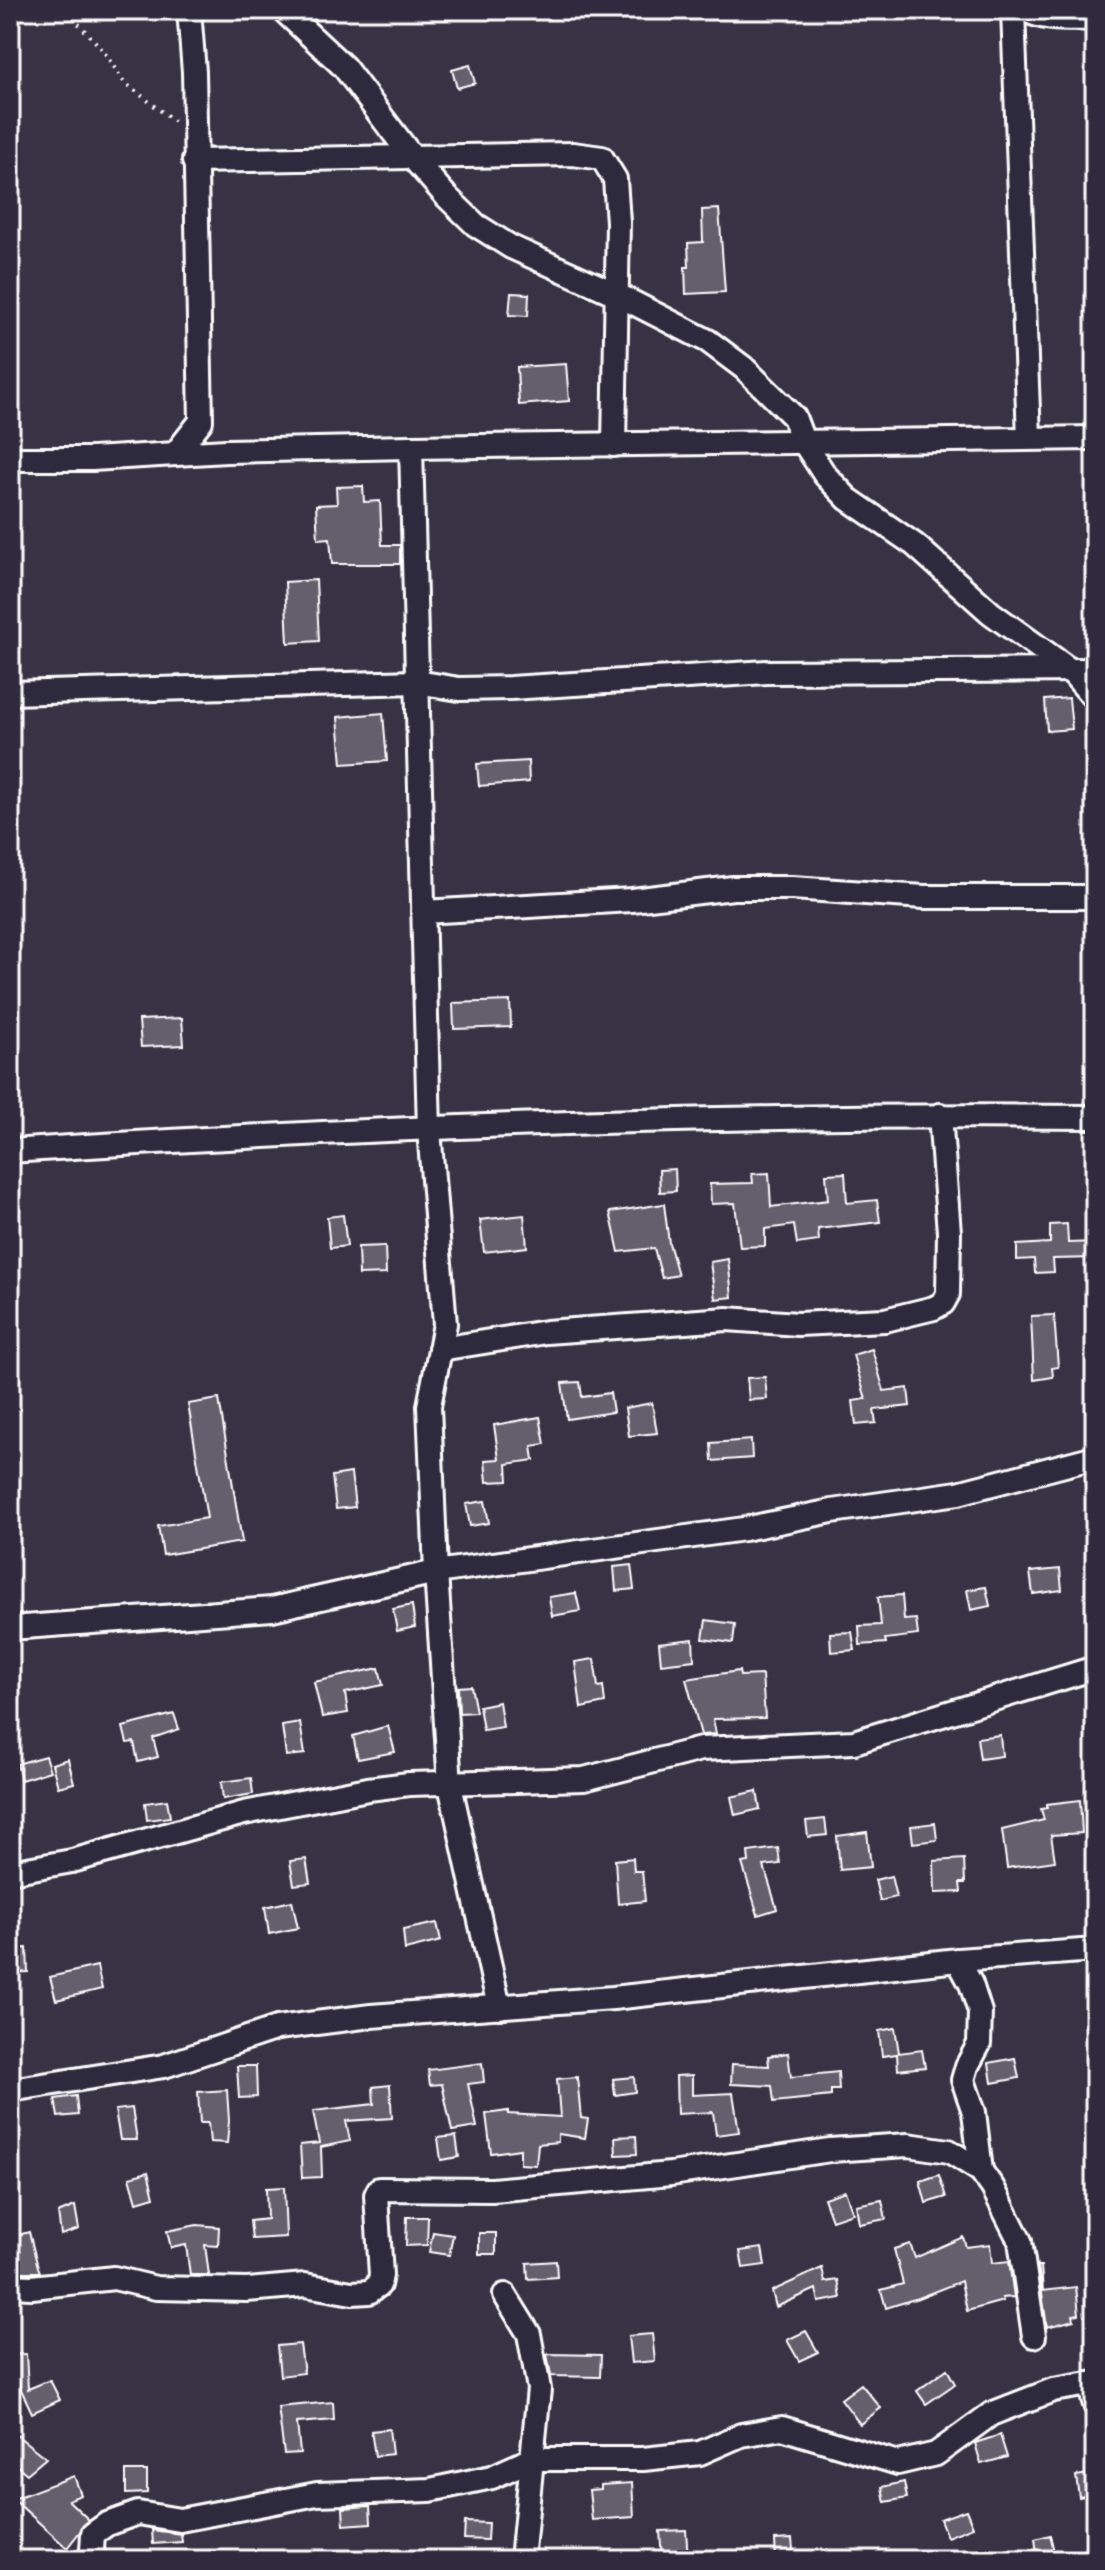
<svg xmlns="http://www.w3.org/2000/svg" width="1105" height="2570" font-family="'Shantell Sans',sans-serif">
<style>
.building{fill:#635f6d;stroke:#fff;stroke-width:2}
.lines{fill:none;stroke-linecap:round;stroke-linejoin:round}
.minor-casing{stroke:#fff;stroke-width:28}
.path{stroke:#fff;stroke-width:4;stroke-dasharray:2 6;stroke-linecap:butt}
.minor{stroke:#2f2a3d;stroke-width:22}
</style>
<rect width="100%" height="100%" fill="#373345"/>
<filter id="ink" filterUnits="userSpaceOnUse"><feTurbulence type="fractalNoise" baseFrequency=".0125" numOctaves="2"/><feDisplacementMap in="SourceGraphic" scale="16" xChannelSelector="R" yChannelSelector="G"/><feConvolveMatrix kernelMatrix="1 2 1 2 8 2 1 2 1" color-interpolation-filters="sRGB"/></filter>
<g filter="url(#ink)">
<g class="building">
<polygon points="470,65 475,83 457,88 452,70"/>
<polygon points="719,209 725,292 686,294 685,267 689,267 688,243 703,242 702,210"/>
<polygon points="511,293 529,294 528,316 509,315"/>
<polygon points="566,364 569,401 519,405 517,367"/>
<polygon points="363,486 364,502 380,501 382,545 400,545 400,564 332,564 330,538 318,539 316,505 337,504 336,487"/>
<polygon points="316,580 319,641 288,643 285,582"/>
<polygon points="1069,698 1072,729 1047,731 1045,700"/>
<polygon points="383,713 387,761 342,764 338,717"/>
<polygon points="528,761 529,782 479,786 477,764"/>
<polygon points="510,1001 511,1027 454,1029 453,1003"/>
<polygon points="182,1018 184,1045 141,1047 139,1020"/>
<polygon points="675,1169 676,1191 660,1192 659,1170"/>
<polygon points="769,1173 771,1207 828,1200 826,1174 845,1173 847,1203 877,1200 880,1222 818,1229 819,1241 797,1244 794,1225 765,1229 765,1246 740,1247 735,1203 711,1204 710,1184 753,1183 752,1174"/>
<polygon points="664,1204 669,1243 678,1275 662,1278 654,1248 619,1252 610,1212"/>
<polygon points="343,1215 347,1246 330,1248 327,1217"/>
<polygon points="524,1215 527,1247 484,1252 480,1220"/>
<polygon points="1067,1224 1068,1243 1095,1242 1095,1258 1053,1259 1054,1272 1035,1273 1034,1259 1017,1260 1017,1245 1050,1243 1050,1225"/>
<polygon points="385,1246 386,1274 359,1275 358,1247"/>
<polygon points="728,1259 732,1297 715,1299 710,1262"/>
<polygon points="1054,1315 1058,1367 1052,1368 1053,1377 1034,1380 1031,1316"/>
<polygon points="872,1349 884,1391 908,1388 910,1406 874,1410 876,1423 856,1425 853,1401 866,1399 853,1355"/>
<polygon points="765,1377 767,1399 749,1400 747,1378"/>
<polygon points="580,1382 582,1397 610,1393 613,1412 567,1419 562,1383"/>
<polygon points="219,1399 242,1542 163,1555 158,1526 207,1518 188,1404"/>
<polygon points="652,1403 657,1433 629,1436 625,1408"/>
<polygon points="540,1417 545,1444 532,1446 534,1460 507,1464 508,1481 487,1482 485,1460 499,1459 494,1425"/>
<polygon points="751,1440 752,1458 712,1461 711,1443"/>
<polygon points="351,1473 355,1507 336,1509 332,1476"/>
<polygon points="485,1501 489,1523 470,1526 466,1504"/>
<polygon points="631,1565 634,1589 616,1591 614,1567"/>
<polygon points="1060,1569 1062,1590 1033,1594 1030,1572"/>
<polygon points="986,1587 990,1606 971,1610 967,1590"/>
<polygon points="576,1593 580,1611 552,1616 549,1597"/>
<polygon points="902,1595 904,1620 916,1619 918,1635 885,1639 886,1643 860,1645 859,1626 881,1625 878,1597"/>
<polygon points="412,1605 415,1627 397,1631 393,1609"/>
<polygon points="706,1620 735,1624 733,1643 703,1639"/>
<polygon points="852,1632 855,1650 831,1652 830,1633"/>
<polygon points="693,1639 694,1660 661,1664 659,1643"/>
<polygon points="594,1659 598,1687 603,1686 605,1703 581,1708 575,1662"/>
<polygon points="379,1668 383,1685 345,1693 348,1713 322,1717 314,1682"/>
<polygon points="739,1671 740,1676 762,1675 765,1718 713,1719 716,1734 701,1735 686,1679"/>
<polygon points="471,1686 476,1712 459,1713 458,1687"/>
<polygon points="499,1702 503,1727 483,1730 479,1706"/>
<polygon points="174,1714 179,1729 153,1738 158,1757 138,1762 134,1742 127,1743 123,1727"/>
<polygon points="300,1723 305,1754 286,1756 282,1726"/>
<polygon points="388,1726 395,1752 358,1759 353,1736"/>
<polygon points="1000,1735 1002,1756 980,1759 977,1738"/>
<polygon points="45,1756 50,1771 21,1780 17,1764"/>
<polygon points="68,1759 74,1783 58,1787 52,1764"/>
<polygon points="251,1778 253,1794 223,1799 221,1782"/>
<polygon points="757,1791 760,1809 735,1815 731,1797"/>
<polygon points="167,1800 170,1817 147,1820 145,1803"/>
<polygon points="1080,1800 1082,1833 1051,1835 1055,1861 1007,1868 1002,1830 1044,1820 1041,1809 1047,1808 1047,1804"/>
<polygon points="825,1819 827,1835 808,1837 806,1821"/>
<polygon points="935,1823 937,1840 913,1843 911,1826"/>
<polygon points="867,1832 871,1867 840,1870 837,1836"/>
<polygon points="778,1848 780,1864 764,1866 777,1909 758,1915 742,1863 749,1862 748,1852"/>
<polygon points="633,1858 634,1871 642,1871 645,1901 618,1904 615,1860"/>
<polygon points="306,1859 310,1883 294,1885 290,1861"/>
<polygon points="964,1859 965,1883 960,1883 961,1892 935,1893 934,1861"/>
<polygon points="891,1876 896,1897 880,1901 875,1880"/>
<polygon points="292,1901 298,1928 269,1934 265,1907"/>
<polygon points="437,1923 441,1941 405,1950 403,1930"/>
<polygon points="27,1948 28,1972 10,1973 10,1949"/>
<polygon points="97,1966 102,1989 56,2000 50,1977"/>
<polygon points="895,2028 899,2053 922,2050 925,2067 898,2070 897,2054 882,2056 879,2031"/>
<polygon points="788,2053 791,2077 838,2072 839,2090 831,2090 831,2096 774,2102 772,2086 731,2084 732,2064 769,2066 768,2056"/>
<polygon points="1015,2058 1019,2078 992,2083 989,2063"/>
<polygon points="482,2063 484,2082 468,2084 477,2127 452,2131 442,2084 430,2085 428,2070"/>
<polygon points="237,2066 256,2066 257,2097 239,2098"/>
<polygon points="692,2075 692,2095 733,2093 739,2132 716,2135 713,2112 677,2114 676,2076"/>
<polygon points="577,2077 581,2118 588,2119 585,2138 558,2134 558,2142 538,2144 536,2165 520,2164 520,2149 491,2153 486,2114 508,2111 508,2114 560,2117 557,2079"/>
<polygon points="634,2077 635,2092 615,2095 613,2079"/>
<polygon points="390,2085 392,2118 346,2121 350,2141 321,2147 322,2177 302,2178 300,2145 319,2143 313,2111 374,2104 373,2087"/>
<polygon points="227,2090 229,2121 227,2143 210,2142 208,2123 200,2123 198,2092"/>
<polygon points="76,2096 78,2115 58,2117 55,2099"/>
<polygon points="132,2108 137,2140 120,2140 115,2110"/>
<polygon points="456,2136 459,2157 441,2160 438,2138"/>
<polygon points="636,2136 637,2154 616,2155 615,2137"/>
<polygon points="148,2172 154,2197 137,2202 130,2177"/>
<polygon points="939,2175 946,2197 926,2203 920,2181"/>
<polygon points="284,2187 286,2237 252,2239 250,2221 267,2219 266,2188"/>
<polygon points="845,2191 853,2213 832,2220 824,2198"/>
<polygon points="882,2200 886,2219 859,2224 856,2205"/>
<polygon points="75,2206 79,2229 61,2235 58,2213"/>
<polygon points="407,2217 428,2217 427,2245 406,2246"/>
<polygon points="197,2225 219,2227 218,2246 205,2245 209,2275 190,2275 186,2245 171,2248 167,2231"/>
<polygon points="29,2232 38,2267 40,2272 21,2272 17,2259 19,2258 11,2237"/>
<polygon points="433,2232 453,2235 449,2255 429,2252"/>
<rect x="479" y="2233" width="17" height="21"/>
<polygon points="963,2237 966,2247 990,2244 992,2263 1009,2261 1014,2297 1002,2298 1003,2301 967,2311 961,2281 918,2298 886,2308 881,2290 903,2284 894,2249 910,2244 915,2258"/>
<polygon points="762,2248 765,2265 743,2268 740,2251"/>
<polygon points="556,2261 557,2277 528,2279 527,2263"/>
<polygon points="1038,2266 1041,2266 1043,2291 1076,2287 1079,2314 1073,2315 1074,2320 1047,2327"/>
<polygon points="822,2268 825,2282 838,2280 841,2298 819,2302 816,2289 776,2307 772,2291"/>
<polygon points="806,2331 818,2352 799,2361 787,2340"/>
<polygon points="652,2334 655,2361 631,2363 628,2336"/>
<polygon points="300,2344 304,2373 280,2376 277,2346"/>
<polygon points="26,2354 28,2389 50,2380 60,2400 32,2413 10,2366 10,2355"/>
<polygon points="547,2354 601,2355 600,2377 551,2376"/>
<polygon points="947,2369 955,2384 926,2404 917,2391"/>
<polygon points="861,2384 881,2408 860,2424 841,2399"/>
<polygon points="333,2402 334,2420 297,2423 300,2453 284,2454 278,2407"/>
<polygon points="389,2429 392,2454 375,2456 371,2431"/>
<polygon points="10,2430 46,2458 27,2474 10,2460"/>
<polygon points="1000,2435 1007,2457 981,2464 975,2443"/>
<polygon points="126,2471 147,2471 147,2493 126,2494"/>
<polygon points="1095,2473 1095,2494 1079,2497 1076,2476"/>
<polygon points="74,2476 81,2495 68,2500 89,2520 67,2548 13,2499"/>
<polygon points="904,2482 907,2498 885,2502 882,2487"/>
<polygon points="632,2483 634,2517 592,2520 589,2490 601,2489 601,2485"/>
<polygon points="370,2506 371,2523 344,2525 343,2508"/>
<polygon points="966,2510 973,2527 947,2537 940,2519"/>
<polygon points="465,2522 488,2523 487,2540 464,2539"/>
<polygon points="152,2530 181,2534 182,2542 153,2544"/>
<polygon points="686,2530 688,2560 662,2560 660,2531"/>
<polygon points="1050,2535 1056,2560 1038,2560 1035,2539"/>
<polygon points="792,2539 794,2560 776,2560 775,2540"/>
</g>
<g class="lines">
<g class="minor-casing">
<g id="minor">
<polyline points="283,10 344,67 412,157 446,196 476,225 511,247 616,294 708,341 744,368 794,417 803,441 825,475 848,499 915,545 991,613 1070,670 1095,699"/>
<polyline points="1013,10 1029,438"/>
<path d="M1026,10C1047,22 1072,18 1095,19"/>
<polyline points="194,161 573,154 602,158 615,179 618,222 614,445"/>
<polyline points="411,447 429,1130 445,1324 429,1406 436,1572 450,1785 499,2007"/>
<polyline points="175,454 201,421 194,72 189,10"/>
<polyline points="10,459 92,459 226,451 411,447 1095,438"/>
<polyline points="10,693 417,682 459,689 510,688 767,672 1095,670"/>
<polyline points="423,912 632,900 733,888 792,888 924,897 1095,897"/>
<path d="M10,1151C371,1127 733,1113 1095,1117"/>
<polyline points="440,1349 546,1332 727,1319 798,1324 885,1320 934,1308 943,1303 948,1294 949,1232 940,1115"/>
<polyline points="10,1628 272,1609 436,1572 744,1529 832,1511 958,1493 1095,1457"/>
<polyline points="10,1872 72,1861 244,1813 368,1789 409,1784 584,1779 701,1749 854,1742 1095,1668"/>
<polyline points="958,1960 971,1984 980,2012 979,2044 967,2066 963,2080 974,2112 981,2171"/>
<polyline points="10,2090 164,2066 277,2028 371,2016 613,1998 958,1960 1095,1950"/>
<polyline points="10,2286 32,2287 114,2278 156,2288 247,2290 305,2285 352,2293 369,2292 379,2285 381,2275 376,2195 379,2189 492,2190 671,2174 830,2150 908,2145 949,2151 981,2171 993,2188 1020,2241 1034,2336"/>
<polyline points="505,2295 529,2334 539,2389 522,2560"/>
<polyline points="1089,2384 1095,2405"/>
<polyline points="96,2560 92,2550 93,2534 107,2524 138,2513 180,2520 317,2494 430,2490 492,2477 532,2459 643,2459 700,2453 741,2435 782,2428 898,2463 936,2454 991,2414 1053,2390 1095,2383"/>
</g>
</g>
<polyline class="path" points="70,10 77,22 102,49 124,82 174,121"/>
<use href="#minor" class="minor"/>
</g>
</g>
<rect width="1105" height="2570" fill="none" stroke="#2f2a3d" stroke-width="40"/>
<rect x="20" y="20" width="1065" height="2530" fill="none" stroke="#fff" stroke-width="3" filter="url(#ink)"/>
</svg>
